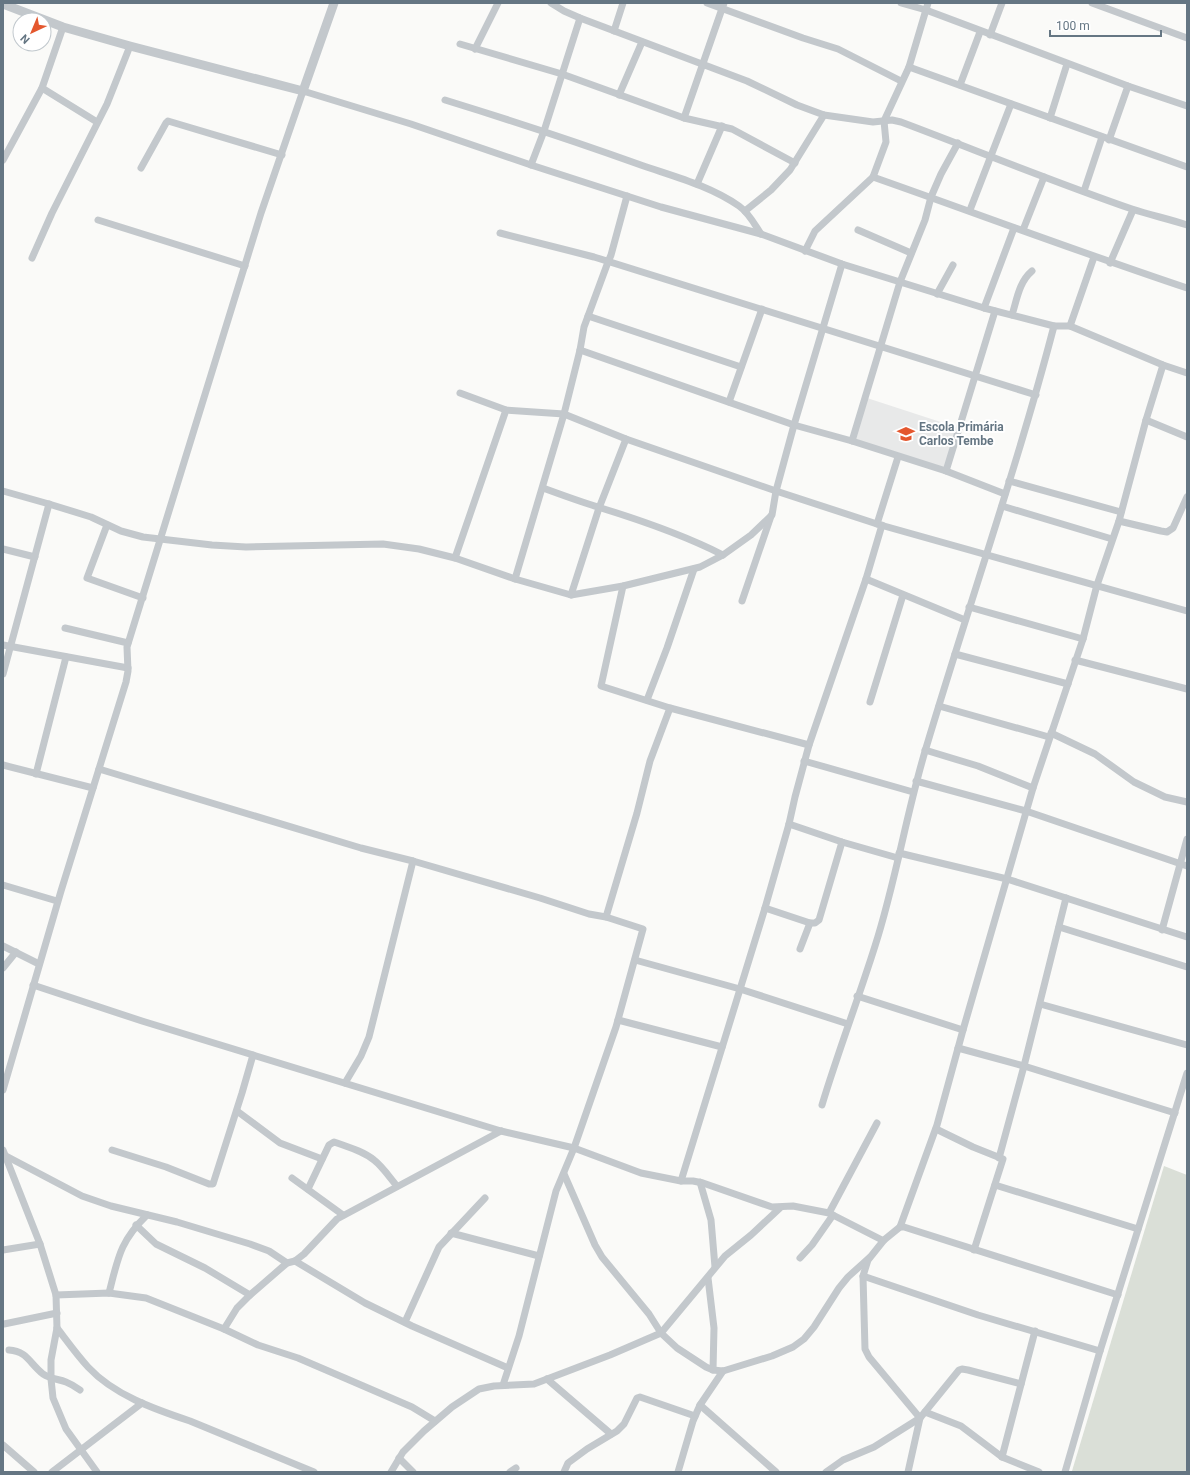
<svg xmlns="http://www.w3.org/2000/svg" width="1190" height="1475" font-family="Roboto,sans-serif">
<style>
.built{fill:#e8e9e9}
.green{fill:#dadfd7}
.lines{fill:none;stroke-linecap:round;stroke-linejoin:round}
.minor{stroke:#c3c8cc;stroke-width:7}
.tertiary{stroke:#c3c8cc;stroke-width:9}
.labels{text-anchor:middle;dominant-baseline:central;stroke-width:4;stroke-linejoin:round;paint-order:stroke}
.poi-label{font-size:12px;font-weight:bold;fill:#657683;stroke:#fff;text-anchor:start}
</style>
<rect width="100%" height="100%" fill="#fafaf8"/>
<polygon class="built" points="867,398 959,428 946,471 852,441"/>
<polygon class="green" points="1164,1166 1187,1175 1187,1472 1076,1472 1072,1471"/>
<g class="lines">
<g class="minor">
<path d="M551,3L564,11L580,18L747,81L797,105L824,115L873,122L892,120L901,122C978,151 1054,182 1132,209C1150,215 1169,219 1187,225"/>
<polyline points="707,3 803,38 838,49 901,81"/>
<polyline points="901,3 926,10 1128,86 1187,106"/>
<polyline points="1092,3 1187,38"/>
<polyline points="614,31 623,3"/>
<polyline points="990,35 1002,3"/>
<polyline points="460,44 562,74 684,118 732,129 795,163"/>
<polyline points="475,49 498,3"/>
<polyline points="909,67 1187,167"/>
<polyline points="960,85 980,32"/>
<polyline points="42,88 97,122"/>
<polyline points="619,95 642,42"/>
<path d="M445,100C510,120 574,141 638,164C672,176 709,185 739,206C749,213 755,225 761,234"/>
<polyline points="684,118 724,3"/>
<polyline points="1050,118 1067,64"/>
<polyline points="1109,140 1128,86"/>
<polyline points="3,160 42,88 63,27"/>
<polyline points="531,165 544,131 580,18"/>
<polyline points="141,168 166,123 168,121 282,155"/>
<path d="M873,177C978,214 1082,253 1187,288"/>
<polyline points="697,184 722,126"/>
<polyline points="1084,191 1102,137"/>
<polyline points="970,210 1011,104"/>
<polyline points="745,211 771,190 790,170 824,115"/>
<polyline points="98,220 245,266"/>
<polyline points="858,230 911,253"/>
<polyline points="1023,230 1044,177"/>
<polyline points="500,233 594,257 1036,395"/>
<polyline points="805,251 815,231 873,177 886,142 884,121 909,67 928,3"/>
<polyline points="32,258 52,213 107,104 130,46"/>
<polyline points="1110,263 1133,210"/>
<polyline points="937,294 953,265"/>
<polyline points="984,308 1014,228"/>
<path d="M1012,315C1017,299 1019,282 1032,271"/>
<polyline points="588,316 741,367"/>
<polyline points="1070,326 1094,257"/>
<polyline points="580,350 794,425 852,441 946,471 1005,494"/>
<polyline points="460,393 506,410 564,414 626,439 776,491 877,524 1187,611"/>
<polyline points="729,402 762,309"/>
<polyline points="1146,420 1187,437"/>
<polyline points="852,441 900,282 925,220 931,197 941,174 958,143"/>
<polyline points="946,471 995,311"/>
<polyline points="1009,481 1121,512"/>
<path d="M543,488C562,495 581,502 601,508C643,521 684,535 723,555"/>
<polyline points="3,491 49,504 91,517 121,531 143,537 212,545 246,547 383,544 419,549 455,558 515,579 571,595 623,586 700,567 723,555 751,535 772,515 776,491 794,425 842,264"/>
<polyline points="1002,506 1112,539"/>
<polyline points="1119,521 1161,531 1167,532 1173,528 1187,497"/>
<polyline points="877,524 898,457"/>
<polyline points="107,525 87,578 143,598"/>
<polyline points="3,549 35,557"/>
<polyline points="455,558 506,410"/>
<polyline points="515,579 564,414 580,350 584,327 608,262 611,255 627,196"/>
<polyline points="866,579 965,620"/>
<polyline points="623,586 601,686 670,708 809,745"/>
<polyline points="571,595 599,508 626,439"/>
<polyline points="742,601 771,516"/>
<polyline points="969,607 1083,639"/>
<polyline points="65,628 128,643"/>
<polyline points="3,645 128,668"/>
<polyline points="955,654 1068,684"/>
<polyline points="1075,660 1187,689"/>
<polyline points="3,674 49,504"/>
<polyline points="647,700 667,648 694,569"/>
<polyline points="870,702 903,595"/>
<polyline points="939,706 1049,737"/>
<polyline points="1051,733 1095,754 1134,782 1165,797 1187,802"/>
<polyline points="925,750 978,766 1033,788"/>
<polyline points="804,761 913,792"/>
<polyline points="3,765 93,788"/>
<polyline points="99,769 361,848 413,861 540,898 589,914 606,917 643,929 616,1027 574,1148 556,1191 519,1336 503,1385"/>
<polyline points="36,774 66,657"/>
<polyline points="916,781 1026,811 1187,866"/>
<polyline points="789,824 842,842 898,858"/>
<polyline points="899,853 1007,879 1187,937"/>
<polyline points="3,885 57,901"/>
<polyline points="765,908 810,923 815,923 819,920 842,842"/>
<polyline points="606,917 637,813 650,761 670,708"/>
<polyline points="1059,927 1187,967"/>
<polyline points="1162,930 1187,839"/>
<polyline points="3,946 39,964"/>
<polyline points="800,949 810,923"/>
<polyline points="635,960 740,989 848,1024"/>
<polyline points="3,968 16,952"/>
<polyline points="33,985 142,1021 501,1131 574,1148 641,1173 681,1181 693,1181 703,1183 772,1207 793,1206 829,1213 882,1240 884,1240 900,1227 904,1227 1118,1295"/>
<polyline points="857,996 963,1030"/>
<polyline points="1040,1004 1187,1045"/>
<polyline points="618,1020 722,1047"/>
<polyline points="958,1048 1024,1066 1175,1113"/>
<polyline points="345,1083 361,1056 369,1037 413,861"/>
<polyline points="3,1090 61,891 126,682 128,671 127,647 261,213 303,91 411,124 531,165 661,207 761,234 842,264 984,308 1054,326 1070,326 1163,365 1187,373"/>
<path d="M822,1105C838,1052 858,1000 875,946C896,881 906,814 926,748C968,607 1017,468 1054,326"/>
<polyline points="237,1111 280,1143 322,1159"/>
<polyline points="936,1129 973,1147 1003,1159 974,1250"/>
<polyline points="3,1150 40,1244 56,1295 57,1328 51,1360 51,1379 53,1398 66,1429 97,1472"/>
<polyline points="112,1150 166,1167 209,1184 213,1184 242,1093 253,1055"/>
<polyline points="6,1156 82,1196 111,1206 177,1222 250,1244 269,1251 287,1263"/>
<polyline points="999,1158 1024,1066 1066,898"/>
<polyline points="564,1174 595,1245 602,1257 649,1314 661,1333 677,1348 706,1367 713,1370 723,1371 772,1356 793,1347 804,1339 814,1327 839,1288 848,1277 869,1258"/>
<polyline points="292,1178 343,1215"/>
<polyline points="681,1181 765,908 789,824 795,797 809,745 866,579 882,525"/>
<polyline points="700,1182 711,1220 715,1267"/>
<polyline points="995,1185 1138,1229"/>
<path d="M308,1189L329,1145L334,1142C348,1147 363,1151 374,1160C383,1167 390,1178 397,1186"/>
<polyline points="829,1213 877,1123"/>
<polyline points="136,1225 156,1244 205,1268 250,1295"/>
<polyline points="900,1227 937,1125 963,1030 1033,788 1083,639 1097,585 1119,521 1146,420 1163,365"/>
<polyline points="451,1233 539,1256"/>
<polyline points="884,1240 868,1260 863,1276 865,1349 869,1357 920,1418 908,1472"/>
<polyline points="3,1250 40,1244"/>
<polyline points="800,1258 812,1245 833,1215"/>
<polyline points="295,1261 365,1303 412,1326 508,1368"/>
<polyline points="863,1276 978,1315 1100,1351"/>
<polyline points="708,1278 714,1328 713,1370"/>
<path d="M109,1293C118,1258 120,1241 147,1215"/>
<polyline points="56,1295 109,1293 146,1298 224,1329 258,1345 298,1358 347,1379 412,1407 435,1421"/>
<polyline points="405,1322 439,1247 485,1198"/>
<polyline points="4,1324 57,1313"/>
<path d="M57,1328C67,1341 77,1355 88,1367C114,1395 154,1409 190,1421L314,1472"/>
<polyline points="224,1329 237,1308 250,1295 287,1263 295,1261 304,1254 337,1219 501,1131"/>
<path d="M9,1350C27,1351 30,1364 43,1374C51,1379 58,1379 66,1382C71,1384 76,1387 80,1390"/>
<polyline points="547,1379 611,1434"/>
<polyline points="700,1405 776,1472"/>
<polyline points="925,1412 961,1426 1002,1457 1039,1472"/>
<polyline points="3,1445 34,1472"/>
<polyline points="1002,1457 1035,1331"/>
<polyline points="399,1458 413,1472"/>
<polyline points="52,1472 142,1403"/>
<polyline points="391,1472 403,1452 424,1431 452,1407 479,1389 494,1386 534,1384 610,1355 661,1333 725,1256 751,1235 780,1208"/>
<polyline points="510,1472 516,1468"/>
<polyline points="564,1472 568,1463 587,1449 617,1431 624,1424 637,1398 640,1397 695,1416"/>
<polyline points="678,1472 693,1421 700,1405 723,1371"/>
<polyline points="826,1472 843,1460 874,1447 920,1418 959,1370 962,1369 968,1370 1021,1384"/>
<polyline points="1065,1472 1100,1351 1187,1073"/>
</g>
<polyline class="tertiary" points="3,4 63,27 130,46 303,91 334,3"/>
</g>
<defs>
<g id="school-bare" transform="scale(1.38)"><path d="M0-5L7-2L0 1L-7-2ZM-4 1L0 2.5L4 1V4Q0 6-4 4Z" fill="#e4572e" stroke="#fff" stroke-width="2.5" paint-order="stroke"/></g>
</defs>
<g fill-rule="evenodd">
<use href="#school-bare" x="906" y="434"/>
</g>
<g class="labels">
<g class="poi-label">
<text x="919" y="427">Escola Primária<tspan x="919" dy="14">Carlos Tembe</tspan></text>
</g>
</g>
<rect width="1190" height="1475" fill="none" stroke="#657683" stroke-width="8"/>
<g transform="translate(32 32) rotate(224)"><circle r="19" fill="#ffffff" stroke="#c1c8cd"/>
<path d="M0-3L7 15L0 10L-7 15Z" fill="#e4572e"/>
<text y="-6" font-size="11" font-weight="bold" text-anchor="middle" fill="#657683">N</text>
</g>
<path d="M1050 30v6h111v-6" fill="none" stroke="#657683" stroke-width="2"/>
<text x="1056" y="30" font-size="12" fill="#657683" stroke="#ffffff" stroke-width="3" paint-order="stroke">100 m</text>
</svg>
